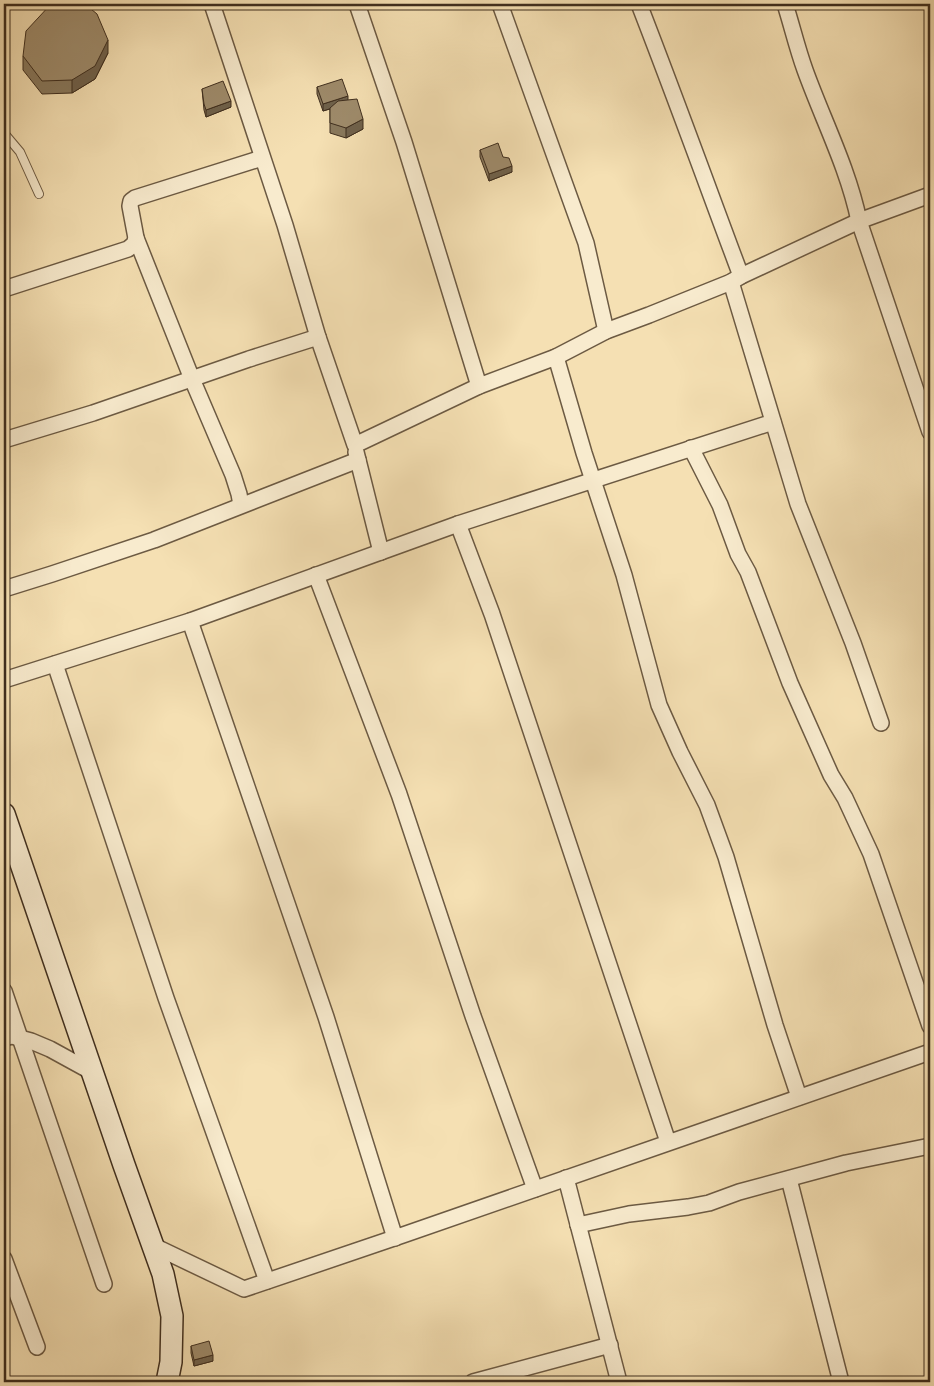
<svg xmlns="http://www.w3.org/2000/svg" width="934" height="1386" font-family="'Libre Bodoni',serif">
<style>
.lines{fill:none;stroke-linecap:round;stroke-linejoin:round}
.lane-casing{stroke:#6c5a43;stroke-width:10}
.street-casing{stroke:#6c5a43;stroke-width:18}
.secondary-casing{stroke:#3f2e1e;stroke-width:24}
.lane{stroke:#f8ebce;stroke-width:8}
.street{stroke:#f8ebce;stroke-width:15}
.secondary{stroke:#f8ebce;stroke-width:21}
.wall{fill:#88785c;stroke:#3f2e1e}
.shaded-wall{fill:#6f614b;stroke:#3f2e1e}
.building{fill:#9e8b6b;stroke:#3f2e1e}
</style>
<rect width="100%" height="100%" fill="#f5e0b3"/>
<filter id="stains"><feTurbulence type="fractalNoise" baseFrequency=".004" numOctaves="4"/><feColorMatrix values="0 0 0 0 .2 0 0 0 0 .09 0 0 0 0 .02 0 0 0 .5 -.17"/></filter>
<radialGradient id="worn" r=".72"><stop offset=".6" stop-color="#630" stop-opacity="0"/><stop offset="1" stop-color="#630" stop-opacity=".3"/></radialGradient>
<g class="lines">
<g class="lane-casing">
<polyline id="lane" points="4,133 20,152 39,194"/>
</g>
<g class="street-casing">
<g id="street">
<polyline points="212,4 285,225 318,337 355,445 479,386 556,357 606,331 649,315 731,282 741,276 859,221 930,195"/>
<polyline points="357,4 404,142 479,386"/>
<polyline points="500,4 586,243 606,331"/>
<path d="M639,4C674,94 707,185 741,276"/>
<path d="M785,4C792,26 797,48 805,70C823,120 848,168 859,221L930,432"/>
<polyline points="136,238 192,379 233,475 239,494 241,505"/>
<polyline points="731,282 798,504 853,643 881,723"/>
<polyline points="4,289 128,249 134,244 136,238 130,206 131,201 135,198 262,158"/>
<polyline points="556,357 584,453 624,575 659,705 680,752 707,805 726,857 775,1025 799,1097"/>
<polyline points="4,440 93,413 249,359 318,337"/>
<polyline points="691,448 720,505 738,554 748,572 790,683 831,775 845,798 871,854 930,1026"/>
<polyline points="356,452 381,552"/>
<polyline points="458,524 492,614 668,1142"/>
<polyline points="316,575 399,794 473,1016 535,1189"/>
<polyline points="4,589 52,574 154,540 358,460"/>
<polyline points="190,621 326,1017 395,1238"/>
<polyline points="55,664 166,998 267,1281"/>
<polyline points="4,680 190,621 458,524 773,422"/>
<polyline points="4,991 104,1284"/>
<polyline points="4,1038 12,1036 31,1041 50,1049 92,1072"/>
<polyline points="566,1178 619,1382"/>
<polyline points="789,1179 841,1382"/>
<polyline points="578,1225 629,1214 688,1207 709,1203 739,1192 846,1163 930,1146"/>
<polyline points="152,1245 244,1289 403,1235 930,1052"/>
<polyline points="4,1259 37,1347"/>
<polyline points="473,1382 610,1345"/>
</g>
</g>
<g class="secondary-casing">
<polyline id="secondary" points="4,814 124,1165 163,1274 172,1316 171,1362 167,1382"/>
</g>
<use href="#lane" class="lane"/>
<use href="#street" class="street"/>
<use href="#secondary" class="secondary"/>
</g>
<g class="wall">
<polygon points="108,53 95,79 72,93 42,94 23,70 23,56"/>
<polygon points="317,87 348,100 363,129 346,138 330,133 330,109 323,111 317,94"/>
<polygon points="202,89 231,107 206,117 204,110"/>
<polygon points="480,150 503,157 512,172 489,181 480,157"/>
<polygon points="191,1346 213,1361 194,1366 191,1353"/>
</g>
<g class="shaded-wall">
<polygon points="108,40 108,53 95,79 72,93 72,80"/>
<polygon points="348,96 348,103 323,111 323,104"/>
<polygon points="231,101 231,107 206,117 206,110"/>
<polygon points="363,119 363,129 346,138 346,128"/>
<polygon points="512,166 512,172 489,181 489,174"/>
<polygon points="213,1355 213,1361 194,1366 194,1360"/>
</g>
<g class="building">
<polygon points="51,4 91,9 97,14 108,40 95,66 72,80 42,81 23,56 26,31"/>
<polygon points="342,79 348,96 323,104 317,87"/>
<polygon points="223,81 231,101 206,110 204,104 202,89"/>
<polygon points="357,99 363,119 346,128 330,123 330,108 338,101"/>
<polygon points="498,143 503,157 509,158 512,166 489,174 480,150"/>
<polygon points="209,1341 213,1355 194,1360 191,1346"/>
</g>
<rect width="934" height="1386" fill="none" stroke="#f5e0b3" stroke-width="20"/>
<rect x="5" y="5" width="924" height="1376" fill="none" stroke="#3f2e1e" stroke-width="2.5"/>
<rect x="10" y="10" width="914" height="1366" fill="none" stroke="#3f2e1e"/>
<rect width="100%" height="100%" filter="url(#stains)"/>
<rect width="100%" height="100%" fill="url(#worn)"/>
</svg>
